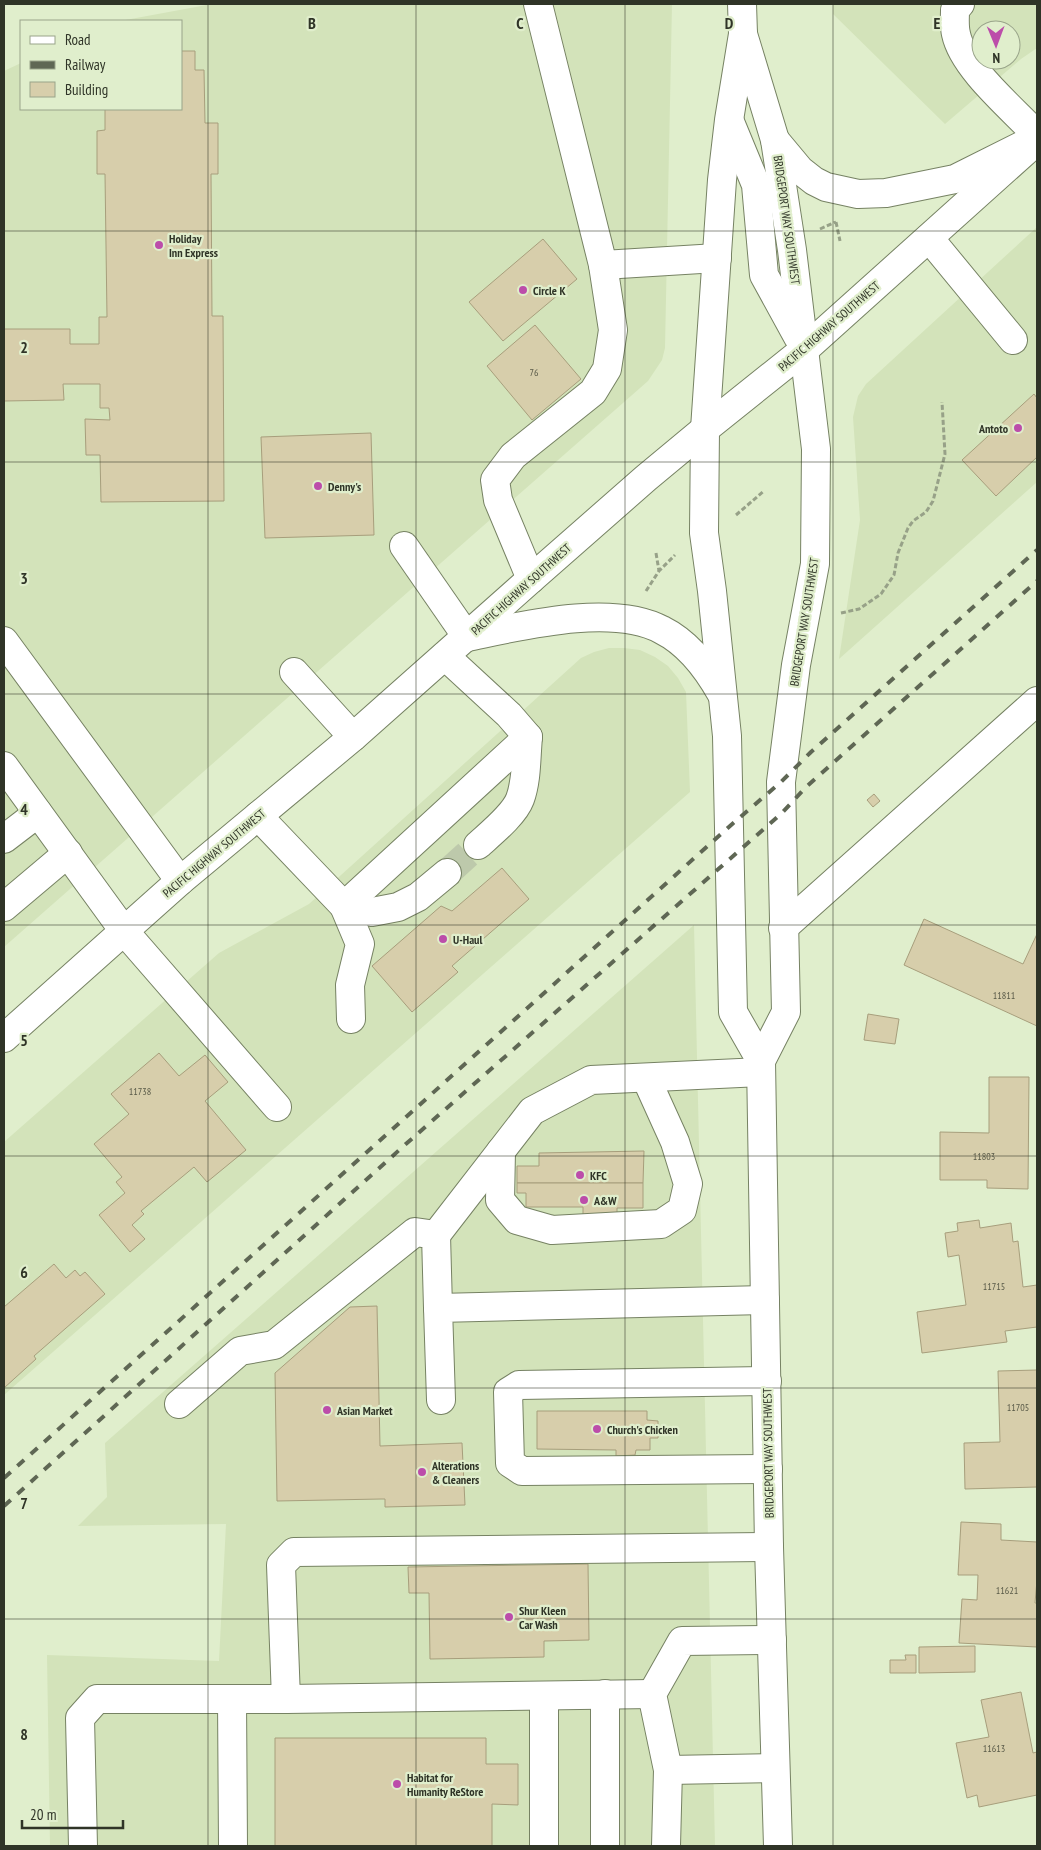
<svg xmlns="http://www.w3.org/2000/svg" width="1041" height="1850" font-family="'PT Sans Narrow',sans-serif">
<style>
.built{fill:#d3e3ba;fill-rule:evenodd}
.building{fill:#d7ceab;stroke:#a79e7c}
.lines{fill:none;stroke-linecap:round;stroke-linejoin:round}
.minor-tunnel{stroke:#bdc9ab;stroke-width:28;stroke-dasharray:28 14;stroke-linecap:butt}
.minor-casing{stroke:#768263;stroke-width:30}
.major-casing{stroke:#768263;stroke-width:30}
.path{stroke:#97a188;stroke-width:3;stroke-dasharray:5 2.5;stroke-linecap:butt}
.minor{stroke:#fff;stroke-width:28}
.major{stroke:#fff;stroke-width:28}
.rail{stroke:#5f6754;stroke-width:4;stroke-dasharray:9 9;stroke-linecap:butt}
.grid{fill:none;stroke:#2f3427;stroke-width:1;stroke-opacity:0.55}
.poi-dot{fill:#bc4daa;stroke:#e0eecc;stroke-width:2}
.labels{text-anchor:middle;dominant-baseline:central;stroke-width:4.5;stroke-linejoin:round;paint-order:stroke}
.number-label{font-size:10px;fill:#595a48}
.street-label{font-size:12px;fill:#2f3427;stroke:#e0eecc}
.poi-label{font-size:12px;font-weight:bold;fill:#2f3427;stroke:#e0eecc;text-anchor:start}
.grid-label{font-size:16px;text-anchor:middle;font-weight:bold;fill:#2f3427;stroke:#e0eecc;stroke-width:4.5;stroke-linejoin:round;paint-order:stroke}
</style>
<rect width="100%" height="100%" fill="#e0eecc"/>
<g class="built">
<polygon points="212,4 672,4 665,348 662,360 648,381 4,947 4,71 21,63 21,109 181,109 181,21 120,21"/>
<path d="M833,4H1037V48L1021,59L945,124L833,14ZM981,30H1011V60H981Z"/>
<polygon points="1037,227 1037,482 839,659 860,520 853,417 858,396 866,384"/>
<polygon points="609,648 624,648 640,650 655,657 668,666 678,678 686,692 690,792 4,1395 4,1142 219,953 309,904 581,658 594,652"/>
<polygon points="694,925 715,1846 50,1846 47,1655 219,1661 226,1524 78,1526 107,1497 105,1443"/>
</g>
<g class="building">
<polygon points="181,51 195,51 195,70 204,70 205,123 218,123 218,174 211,174 212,316 223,316 224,501 101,502 100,455 86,455 85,419 110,420 109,408 100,408 100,384 63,384 64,400 4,401 4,329 70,329 70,344 99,344 99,317 107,317 105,174 97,174 97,131 105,130 105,109 181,109"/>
<polygon points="543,239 577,279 503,341 469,302"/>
<polygon points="535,325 581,379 532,420 487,366"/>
<polygon points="1034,394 1037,398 1037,457 996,496 962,460"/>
<polygon points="371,433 374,535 265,538 261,437"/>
<polygon points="874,794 880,801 873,807 867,800"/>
<polygon points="502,868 529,899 452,966 458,972 412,1012 372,966 441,906 452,911"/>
<polygon points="924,919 1023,964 1037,934 1037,1026 904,965"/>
<polygon points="868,1014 899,1019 895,1044 864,1040"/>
<polygon points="159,1053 179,1076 205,1055 228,1082 205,1101 246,1150 207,1182 194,1167 141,1211 144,1214 132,1225 145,1239 130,1252 99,1215 125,1193 116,1182 122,1177 94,1144 129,1114 111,1094"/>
<polygon points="989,1077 1029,1077 1028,1189 987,1188 987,1180 940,1180 940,1132 989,1133"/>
<polygon points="644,1151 643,1183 517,1183 517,1166 539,1166 539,1153"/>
<polygon points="517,1183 643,1183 643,1208 617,1208 617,1218 583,1218 583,1207 526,1207 526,1193 517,1193"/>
<polygon points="979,1220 980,1228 1011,1223 1013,1242 1018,1241 1023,1287 1037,1285 1037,1327 1005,1331 1007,1342 922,1353 917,1312 966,1305 959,1255 948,1257 945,1233 958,1231 957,1223"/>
<polygon points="54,1264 66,1278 75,1270 80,1276 85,1272 105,1294 34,1356 36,1359 4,1388 4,1307"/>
<polygon points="377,1306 380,1446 462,1443 465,1505 385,1507 385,1499 381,1499 277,1501 275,1373 350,1307"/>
<polygon points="1037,1370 1037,1487 965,1489 964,1443 1000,1442 998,1371"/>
<polygon points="537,1411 647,1411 647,1420 658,1421 658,1438 650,1438 650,1450 636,1450 635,1455 616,1456 616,1450 537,1449"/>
<polygon points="961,1522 1001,1524 1001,1540 1037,1542 1037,1580 1035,1603 1037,1603 1037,1647 959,1643 962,1599 977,1600 978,1575 958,1575"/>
<polygon points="588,1564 589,1640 544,1641 544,1657 430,1659 429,1593 409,1593 408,1567"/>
<polygon points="975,1646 975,1672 919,1673 919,1647"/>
<polygon points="905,1655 916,1655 916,1673 890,1673 890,1660 906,1660"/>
<polygon points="1021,1692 1033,1753 1037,1752 1037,1795 979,1807 977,1795 967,1798 956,1743 989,1737 981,1700"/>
<polygon points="275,1738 486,1738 486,1764 518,1764 518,1805 492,1804 492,1846 275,1846"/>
</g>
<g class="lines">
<polyline class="minor-tunnel" points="447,873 478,845"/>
<g class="minor-casing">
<g id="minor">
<path d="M960,4L955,10C955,18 954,26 956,34C963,68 1013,109 1037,135"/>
<polyline points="929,238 1013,340"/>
<polyline points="603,265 717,258"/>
<polyline points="705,429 805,349 1031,146"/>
<polyline points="404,546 467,637"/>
<polyline points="531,579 498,500 495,480 513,456 593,392 607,369 613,330 603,265 538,4"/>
<polyline points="4,641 180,881"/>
<path d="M445,656L509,715L528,737C526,757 527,780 520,799C514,815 490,834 478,845"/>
<polyline points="294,672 353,737"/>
<polyline points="4,766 124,931 277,1107"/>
<polyline points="258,816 344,906 372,912 398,907 418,897 447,873"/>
<polyline points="4,839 38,813"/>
<polyline points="4,907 68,853"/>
<polyline points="783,928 1037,701"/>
<polyline points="351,1019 350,985 360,944 344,906 528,737"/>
<polyline points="501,1151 500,1200 517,1220 552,1230 661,1224 682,1210 688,1184 675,1142 646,1078"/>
<polyline points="436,1235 532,1111 591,1080 761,1072"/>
<polyline points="767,1381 519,1385 508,1392 510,1463 522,1471 768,1469"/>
<polyline points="441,1400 438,1308 765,1300"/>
<polyline points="179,1404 240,1351 274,1345 415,1232 436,1235 438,1308"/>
<polyline points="605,1694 605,1846"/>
<polyline points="544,1696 544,1846"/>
<polyline points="232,1699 233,1846"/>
<polyline points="286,1699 281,1565 294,1552 769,1547"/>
<polyline points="668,1770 775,1768"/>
<polyline points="83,1846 80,1718 97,1699 286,1699 652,1694"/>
<polyline points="666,1846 668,1770 652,1694 682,1641 772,1640"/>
</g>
</g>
<g class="major-casing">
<g id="major">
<polyline points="742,4 743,34 729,120 722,180 705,429 704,533 712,591 727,736 733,1012 761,1061"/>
<polyline points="743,34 775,140 792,250 816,449 815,564 796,665 781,782 786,1012 761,1061 769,1547 778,1846"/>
<polyline points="730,122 756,185 764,275 798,337"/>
<polyline points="775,140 800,170 814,181 826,187 858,194 886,193 955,179 1037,138"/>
<path d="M467,637C521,626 612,603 662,630C688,643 707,668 721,693"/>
<polyline points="4,1038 180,881 353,737 531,579 646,478 705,429"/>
</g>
</g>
<g class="path">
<polyline points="836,222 840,241"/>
<polyline points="820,229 836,222"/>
<polyline points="736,515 764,491"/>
<polyline points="656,553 659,571"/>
<polyline points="646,591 659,571 675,555"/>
<polyline points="841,613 859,609 881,594 894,575 898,553 908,528 913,521 926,512 933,501 945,454 942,402"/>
</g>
<use href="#minor" class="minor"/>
<use href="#major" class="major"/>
<g class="rail">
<polyline points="4,1478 730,826 781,782 811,752 1037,550"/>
<polyline points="4,1506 407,1143 782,813 806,787 1037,581"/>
</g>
</g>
<path class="grid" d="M208,4V1846M416,4V1846M625,4V1846M833,4V1846M4,231H1037M4,462H1037M4,694H1037M4,925H1037M4,1156H1037M4,1388H1037M4,1619H1037"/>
<g class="poi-dot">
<circle cx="159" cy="245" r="5"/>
<circle cx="523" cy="290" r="5"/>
<circle cx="1018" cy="428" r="5"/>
<circle cx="318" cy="486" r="5"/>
<circle cx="443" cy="939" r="5"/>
<circle cx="580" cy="1175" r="5"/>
<circle cx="584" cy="1200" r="5"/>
<circle cx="327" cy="1410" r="5"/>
<circle cx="597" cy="1429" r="5"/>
<circle cx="422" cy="1472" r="5"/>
<circle cx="509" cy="1617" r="5"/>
<circle cx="397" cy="1784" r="5"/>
</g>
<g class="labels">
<g class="number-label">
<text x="534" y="372">76</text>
<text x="1004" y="995">11811</text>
<text x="140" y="1091">11738</text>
<text x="984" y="1156">11803</text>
<text x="994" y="1286">11715</text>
<text x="1018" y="1407">11705</text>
<text x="1007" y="1590">11621</text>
<text x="994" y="1748">11613</text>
</g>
<g class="street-label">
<text transform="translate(787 220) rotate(82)">BRIDGEPORT WAY SOUTHWEST</text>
<text transform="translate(829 326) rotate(-41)">PACIFIC HIGHWAY SOUTHWEST</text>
<text transform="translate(521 589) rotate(-42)">PACIFIC HIGHWAY SOUTHWEST</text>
<text transform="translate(804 622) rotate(-81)">BRIDGEPORT WAY SOUTHWEST</text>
<text transform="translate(214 853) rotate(-40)">PACIFIC HIGHWAY SOUTHWEST</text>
<text transform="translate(768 1453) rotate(-91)">BRIDGEPORT WAY SOUTHWEST</text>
</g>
<g class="poi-label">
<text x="169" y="238">Holiday<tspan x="169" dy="14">Inn Express</tspan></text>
<text x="533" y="290">Circle K</text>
<text x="1008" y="428" text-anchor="end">Antoto</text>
<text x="328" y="486">Denny's</text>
<text x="453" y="939">U-Haul</text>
<text x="590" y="1175">KFC</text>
<text x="594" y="1200">A&amp;W</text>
<text x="337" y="1410">Asian Market</text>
<text x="607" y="1429">Church's Chicken</text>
<text x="432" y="1465">Alterations<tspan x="432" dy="14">&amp; Cleaners</tspan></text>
<text x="519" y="1610">Shur Kleen<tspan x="519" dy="14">Car Wash</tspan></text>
<text x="407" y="1777">Habitat for<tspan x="407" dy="14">Humanity ReStore</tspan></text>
</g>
</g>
<g class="grid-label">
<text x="312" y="29">B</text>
<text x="520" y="29">C</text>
<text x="729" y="29">D</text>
<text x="937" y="29">E</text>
<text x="24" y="353">2</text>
<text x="24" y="584">3</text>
<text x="24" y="815">4</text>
<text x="24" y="1046">5</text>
<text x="24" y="1278">6</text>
<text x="24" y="1509">7</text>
<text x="24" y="1740">8</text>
</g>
<rect width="1041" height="1850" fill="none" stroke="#2f3427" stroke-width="10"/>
<rect x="20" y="20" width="162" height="90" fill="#e0eecc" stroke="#99a48a"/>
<rect x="30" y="36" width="25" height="8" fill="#ffffff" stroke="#99a48a"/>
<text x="65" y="45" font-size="15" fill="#2f3427">Road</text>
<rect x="30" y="61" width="25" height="8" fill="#5f6754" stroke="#99a48a"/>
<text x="65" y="70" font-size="15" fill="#2f3427">Railway</text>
<rect x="30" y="82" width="25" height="15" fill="#d7ceab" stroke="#99a48a"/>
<text x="65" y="95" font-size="15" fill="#2f3427">Building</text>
<g transform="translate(996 45) rotate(179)"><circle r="24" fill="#e0eecc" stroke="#99a48a"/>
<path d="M0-4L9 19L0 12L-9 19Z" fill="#bc4daa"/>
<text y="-8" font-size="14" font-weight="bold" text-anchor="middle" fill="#2f3427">N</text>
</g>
<path d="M22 1820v8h101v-8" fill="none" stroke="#2f3427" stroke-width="2.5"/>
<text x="30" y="1820" font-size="15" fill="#2f3427" stroke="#e0eecc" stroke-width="4" paint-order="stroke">20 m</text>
</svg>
